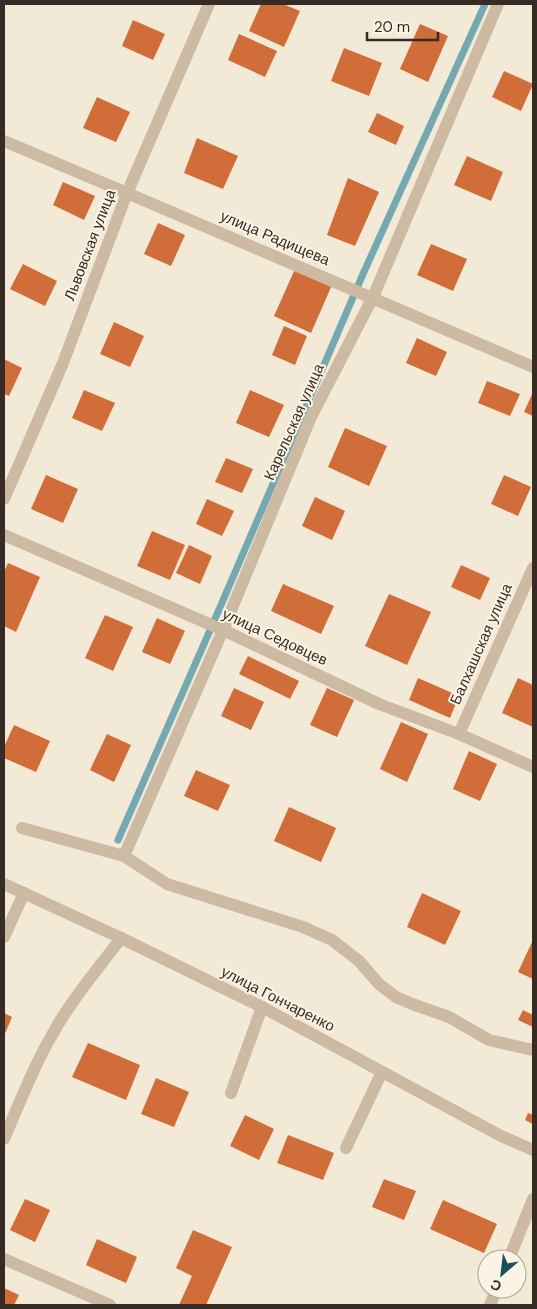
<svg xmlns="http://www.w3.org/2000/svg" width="537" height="1309" font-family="'DM Sans',sans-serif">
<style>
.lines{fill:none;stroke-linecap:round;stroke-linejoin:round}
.stream{stroke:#74a9b2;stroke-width:7}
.building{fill:#d06d38}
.lane{stroke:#ccbaa2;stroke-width:12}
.street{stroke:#ccbaa2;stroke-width:12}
.labels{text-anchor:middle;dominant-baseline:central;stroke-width:4;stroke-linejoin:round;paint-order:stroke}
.street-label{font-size:15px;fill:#362c25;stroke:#fbf3e4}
</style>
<rect width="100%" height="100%" fill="#f3e9d7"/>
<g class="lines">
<polyline class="stream" points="118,840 218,612 363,274 485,4"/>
</g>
<g class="building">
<polygon points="261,4 283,4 300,11 284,47 249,31"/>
<polygon points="133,20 165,34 153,60 122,46"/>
<polygon points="420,24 448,36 428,82 400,69"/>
<polygon points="239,34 277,51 265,77 228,60"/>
<polygon points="344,48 382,63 369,96 331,81"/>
<polygon points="504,71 533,84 521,111 492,97"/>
<polygon points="97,97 130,112 116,142 83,128"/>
<polygon points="377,113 404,126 396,145 368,132"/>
<polygon points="197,138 238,156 223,189 184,173"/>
<polygon points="467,156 503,172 491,201 454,185"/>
<polygon points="348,178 379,192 355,246 327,235"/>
<polygon points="63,182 95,196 84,220 53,205"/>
<polygon points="158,223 185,235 171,266 144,254"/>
<polygon points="431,244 467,259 453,291 417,275"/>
<polygon points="23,264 57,281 45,306 10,289"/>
<polygon points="295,269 332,285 311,333 274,316"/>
<polygon points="114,322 144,336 130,367 100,354"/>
<polygon points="284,326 307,336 295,365 272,355"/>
<polygon points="417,338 447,352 436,376 406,363"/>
<polygon points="4,359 22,368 9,396 4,394"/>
<polygon points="487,381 520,394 510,416 478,403"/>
<polygon points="84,390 115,403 102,431 72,418"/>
<polygon points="250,390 284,405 269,437 236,423"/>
<polygon points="533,392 533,416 524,412"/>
<polygon points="345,428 387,446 369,486 328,467"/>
<polygon points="226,458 253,469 242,493 215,482"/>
<polygon points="46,475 78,489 63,523 31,509"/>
<polygon points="504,475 531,487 518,516 491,504"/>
<polygon points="315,497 345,511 332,540 302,526"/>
<polygon points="207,499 234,511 222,536 196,524"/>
<polygon points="152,531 185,545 170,580 137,566"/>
<polygon points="189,545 212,556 200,584 176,573"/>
<polygon points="8,563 40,577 16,632 4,626 4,572"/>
<polygon points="461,565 490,578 480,600 451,587"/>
<polygon points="283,584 334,606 321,634 271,611"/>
<polygon points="389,594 431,612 407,665 365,646"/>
<polygon points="105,615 133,627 113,671 85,658"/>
<polygon points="157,618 185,631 170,664 142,652"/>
<polygon points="248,656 299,681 290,699 239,674"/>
<polygon points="418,678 459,696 450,718 409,700"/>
<polygon points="518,678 533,685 533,727 502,713"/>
<polygon points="234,688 264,702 251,730 221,716"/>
<polygon points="327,688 354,700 337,737 310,725"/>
<polygon points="401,722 428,734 407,782 380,769"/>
<polygon points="14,725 50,741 36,772 4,758 4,747"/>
<polygon points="107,734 131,745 114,782 90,770"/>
<polygon points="469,751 497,764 480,801 453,789"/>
<polygon points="196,770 230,785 218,811 184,796"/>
<polygon points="289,807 336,828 321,862 274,841"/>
<polygon points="422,893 461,911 445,945 407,927"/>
<polygon points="533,940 533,979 518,972"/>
<polygon points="523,1010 533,1015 533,1027 518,1020"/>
<polygon points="4,1013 12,1017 4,1036"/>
<polygon points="88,1043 140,1065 126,1100 72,1077"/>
<polygon points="156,1078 189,1092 174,1127 141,1114"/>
<polygon points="528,1113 533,1115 533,1124 525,1120"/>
<polygon points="245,1115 274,1129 259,1160 230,1146"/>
<polygon points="288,1135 334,1153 323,1180 277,1163"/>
<polygon points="384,1179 416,1191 404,1220 372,1207"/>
<polygon points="25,1199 50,1210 35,1242 10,1230"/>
<polygon points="443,1200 497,1224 484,1253 430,1229"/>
<polygon points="193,1230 232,1247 206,1305 179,1305 192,1276 176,1268"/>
<polygon points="97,1239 137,1257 126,1283 86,1265"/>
<polygon points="4,1288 19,1295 14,1305 4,1305"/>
</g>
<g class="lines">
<g class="lane">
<polyline points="22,828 124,856"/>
<polyline points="4,937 24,893"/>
<polyline points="231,1093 262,1007"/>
<polyline points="346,1148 382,1072"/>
</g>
<g class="street">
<polyline points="498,4 373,297 311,417 223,630 124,856 167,884 303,927 332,940 359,961 379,984 396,997 412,1004 449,1017 489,1040 533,1050"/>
<polyline points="4,141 127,193 533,367"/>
<polyline points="4,499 63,363 127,193 209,4"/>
<polyline points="4,535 223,630 379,704 459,734 533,767"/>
<polyline points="459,734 533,568"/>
<polyline points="4,884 121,938 262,1007 501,1136 533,1150"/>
<path d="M4,1139C20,1102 35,1063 56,1028C74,996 99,968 121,938"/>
<polyline points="4,1259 110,1305"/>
<polyline points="509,1259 533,1199"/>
<polyline points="490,1305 497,1289"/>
</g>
</g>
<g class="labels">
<g class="street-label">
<text transform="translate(275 238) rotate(23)">улица Радищева</text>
<text transform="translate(90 245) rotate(-69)">Львовская улица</text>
<text transform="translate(294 422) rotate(-66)">Карельская улица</text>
<text transform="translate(275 637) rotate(25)">улица Седовцев</text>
<text transform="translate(481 644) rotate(-66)">Балхашская улица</text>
<text transform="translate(278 999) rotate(27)">улица Гончаренко</text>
</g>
</g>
<rect width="537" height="1309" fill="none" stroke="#362c25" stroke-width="10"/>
<g transform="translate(502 1274) rotate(208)"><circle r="24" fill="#fbf3e4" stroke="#aca398"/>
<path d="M0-4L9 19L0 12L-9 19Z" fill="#184f5a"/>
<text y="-8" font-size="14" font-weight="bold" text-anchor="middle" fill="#362c25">С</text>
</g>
<path d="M367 32v8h71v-8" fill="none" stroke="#362c25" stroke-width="2.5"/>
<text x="374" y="32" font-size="15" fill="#362c25" stroke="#fbf3e4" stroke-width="4" paint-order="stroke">20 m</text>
</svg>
